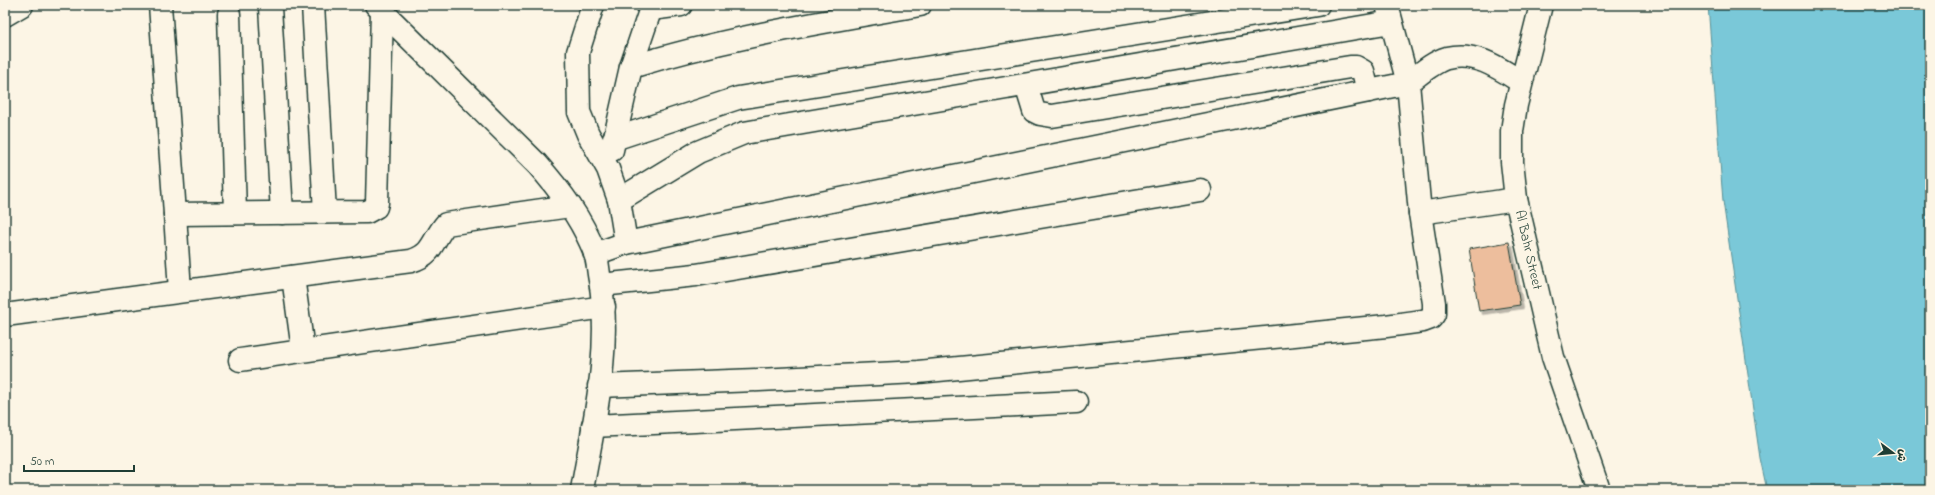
<svg xmlns="http://www.w3.org/2000/svg" width="1935" height="495" font-family="'Indie Flower','Playpen Sans Arabic',sans-serif">
<style>
.water{fill:#7ac8d8;stroke:#569096}
.building{fill:#edbe9d;stroke:#1f3d34;filter:url(#shadow)}
.lines{fill:none;stroke-linecap:round;stroke-linejoin:round}
.minor-casing{stroke:#1f3d34;stroke-width:25}
.minor{stroke:#fcf5e5;stroke-width:22}
.labels{text-anchor:middle;dominant-baseline:central;stroke-width:3.5;stroke-linejoin:round;paint-order:stroke}
.street-label{font-size:14px;fill:#1f3d34;stroke:#fcf5e5}
</style>
<defs>
<filter id="shadow"><feDropShadow dx="3.5" dy="3.5" stdDeviation="0" flood-color="#0004"/></filter>
</defs>
<rect width="100%" height="100%" fill="#fcf5e5"/>
<filter id="ink" filterUnits="userSpaceOnUse"><feTurbulence type="fractalNoise" baseFrequency=".025" numOctaves="2"/><feDisplacementMap in="SourceGraphic" scale="8" xChannelSelector="R" yChannelSelector="G"/><feConvolveMatrix kernelMatrix="1 2 1 2 8 2 1 2 1" color-interpolation-filters="sRGB"/></filter>
<g filter="url(#ink)">
<polygon class="water" points="1708,5 1930,5 1930,490 1767,490 1760,458 1723,201"/>
<polygon class="building" points="1509,242 1520,305 1479,311 1469,249"/>
<g class="lines">
<g class="minor-casing">
<g id="minor">
<polyline points="160,5 175,214 367,212 376,207 377,203 382,11"/>
<polyline points="313,5 325,212"/>
<path d="M376,5L537,164C561,191 582,219 595,253C598,261 598,271 600,280C612,349 594,421 582,490"/>
<polyline points="593,5 578,52 579,112 588,134 608,169 619,200 626,243 595,254"/>
<polyline points="1541,5 1516,105 1512,131 1512,162 1516,199 1553,357 1599,490"/>
<polyline points="270,7 282,213"/>
<polyline points="651,9 681,5"/>
<polyline points="229,14 235,213"/>
<polyline points="5,15 22,5"/>
<path d="M631,67C725,38 823,22 920,5"/>
<polyline points="1026,85 1034,111 1040,114 1052,116 1350,67 1356,67 1363,71 1368,91"/>
<polyline points="614,139 738,98 1318,5"/>
<polyline points="612,150 631,67 652,5"/>
<polyline points="619,200 698,152 744,133 1391,22"/>
<polyline points="1420,213 1516,199"/>
<polyline points="175,214 180,291"/>
<path d="M626,243L1408,83C1420,74 1433,62 1447,58C1475,51 1499,68 1521,82"/>
<polyline points="293,277 303,350"/>
<polyline points="601,285 696,275 1200,190"/>
<path d="M5,315L411,261C434,254 432,240 446,224L570,206"/>
<polyline points="240,360 604,307"/>
<polyline points="599,386 759,380 918,372 1386,326 1423,321 1431,318 1434,314 1434,303 1420,213 1408,83 1387,5"/>
<polyline points="593,426 1076,402"/>
</g>
</g>
<use href="#minor" class="minor"/>
</g>
</g>
<g class="labels">
<g class="street-label">
<text transform="translate(1528 250) rotate(77)">Al Bahr Street</text>
</g>
</g>
<rect width="1935" height="495" fill="none" stroke="#fcf5e5" stroke-width="20"/>
<rect x="10" y="10" width="1915" height="475" fill="none" stroke="#1f3d34" stroke-width="1.5" filter="url(#ink)"/>
<g transform="translate(1893 453) rotate(106)" stroke="#fcf5e5" stroke-width="3" paint-order="stroke">
<path d="M0-3L7 15L0 10L-7 15Z" fill="#1f3d34"/>
<text y="-6" font-size="11" font-weight="bold" text-anchor="middle" fill="#1f3d34">ش</text>
</g>
<path d="M24 465v6h110v-6" fill="none" stroke="#1f3d34" stroke-width="2"/>
<text x="30" y="465" font-size="12" fill="#1f3d34" stroke="#fcf5e5" stroke-width="3" paint-order="stroke">50 m</text>
</svg>
